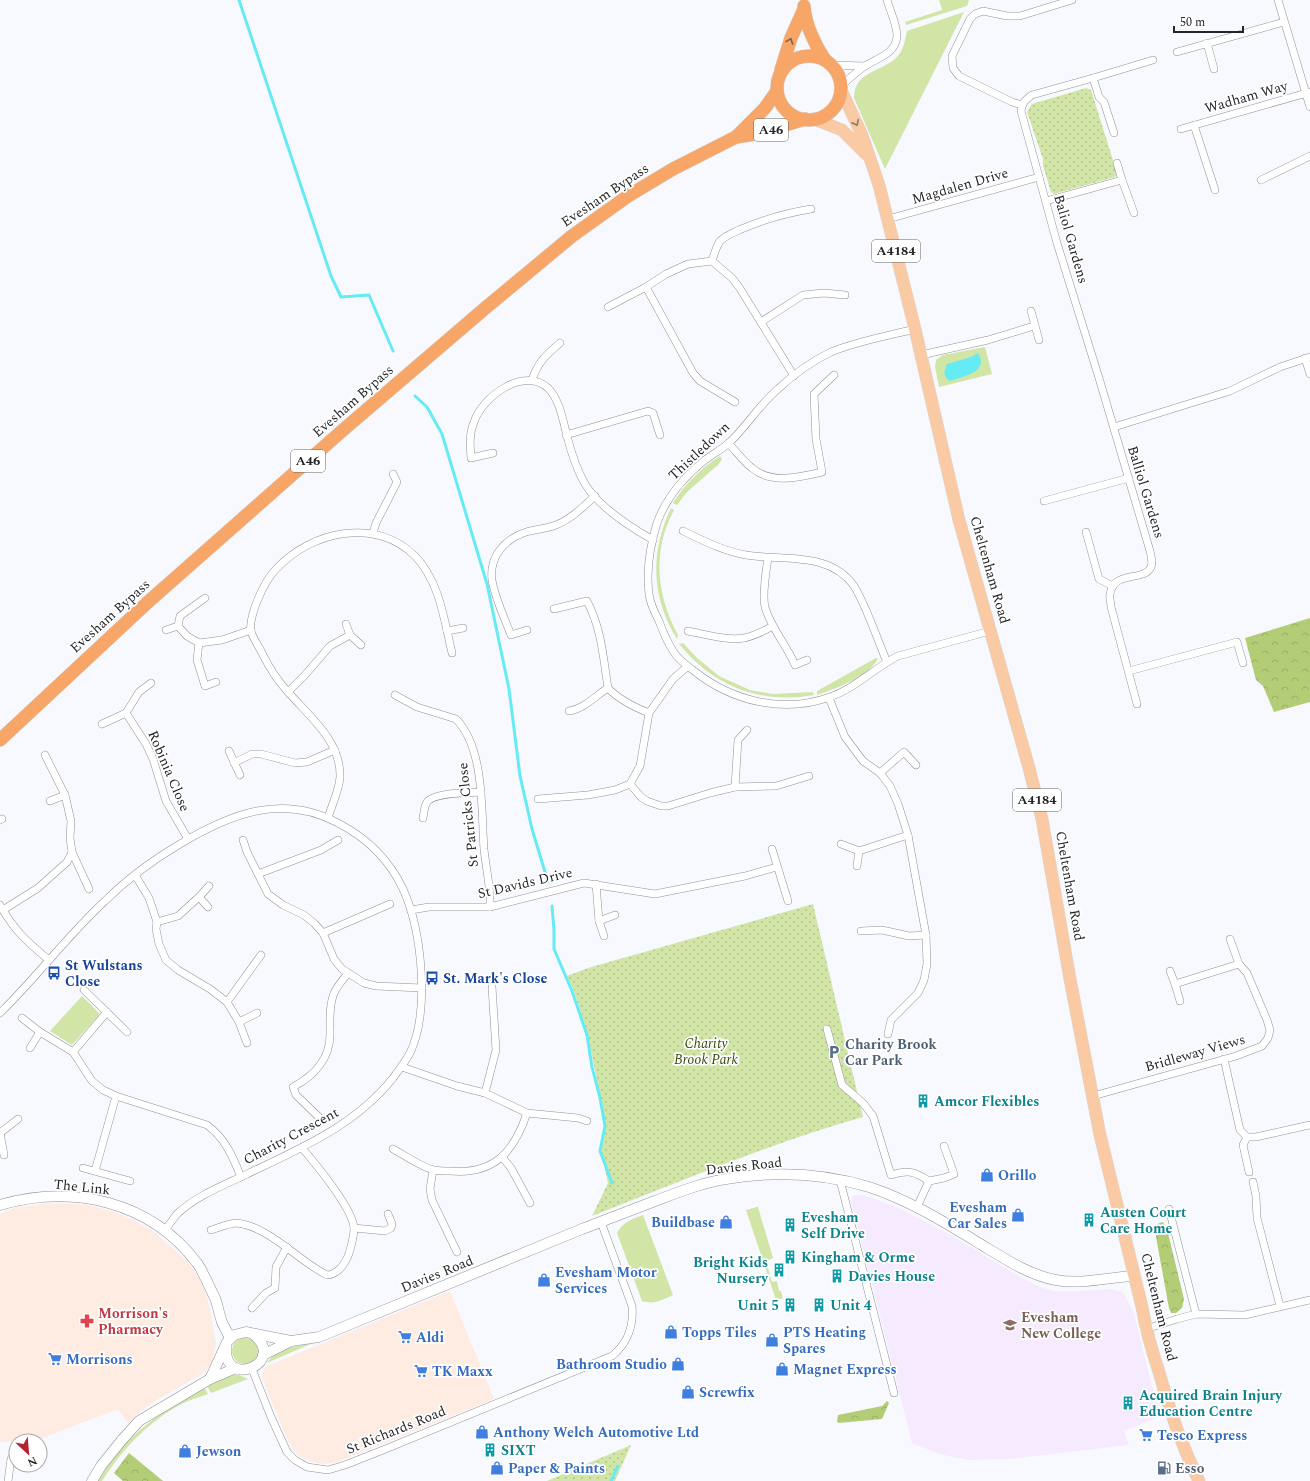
<svg xmlns="http://www.w3.org/2000/svg" width="1310" height="1481" font-family="Spectral,serif">
<style>
.commercial{fill:#feebe2}
.education{fill:#f6eaff}
.green{fill:#d0e5a6}
.forest{fill:url(#forest-crowns)}
.park{fill:url(#park-dots)}
.water{fill:#65ebf4}
.lines{fill:none;stroke-linecap:round;stroke-linejoin:round}
.stream{stroke:#65ebf4;stroke-width:3}
.street-casing{stroke:#90929a;stroke-width:8}
.secondary-casing{stroke:#90929a;stroke-width:11}
.primary-casing{stroke:#d8d8d8;stroke-width:13}
.highway-casing{stroke:#d8d8d8;stroke-width:14}
.street{stroke:#fff;stroke-width:7}
.secondary{stroke:#fff;stroke-width:10}
.primary{stroke:#facaa4;stroke-width:12}
.highway{stroke:#f7a667;stroke-width:13}
.oneway{stroke:#835f44}
.oneway2{stroke:#8f7866}
.labels{text-anchor:middle;dominant-baseline:central;stroke-width:3.5;stroke-linejoin:round;paint-order:stroke}
.shield{fill:#fff;stroke:#666668;stroke-width:1}
.shield-label{font-size:13px;font-weight:bold;fill:#242528}
.street-label{font-size:14px;fill:#242528;stroke:#fff}
.transit-label{font-size:14px;font-weight:bold;fill:#164399;stroke:#fff;text-anchor:start}
.park-label{font-size:14px;font-style:italic;fill:#3b4b0a;stroke:#fff}
.service-label{font-size:14px;font-weight:bold;fill:#4e5e75;stroke:#fff;text-anchor:start}
.culture-label{font-size:14px;font-weight:bold;fill:#0d838f;stroke:#fff;text-anchor:start}
.shop-label{font-size:14px;font-weight:bold;fill:#366cbe;stroke:#fff;text-anchor:start}
.health-label{font-size:14px;font-weight:bold;fill:#be3a42;stroke:#fff;text-anchor:start}
.education-label{font-size:14px;font-weight:bold;fill:#785e54;stroke:#fff;text-anchor:start}
</style>
<defs>
<pattern id="forest-crowns" width="20" height="18" patternUnits="userSpaceOnUse"><rect width="20" height="18" fill="#b2cd76"/><path d="M2 6a3 3 0 1 1 6 0M12 15a3 3 0 1 1 6 0" fill="none" stroke="#99b066"/></pattern>
<pattern id="park-dots" width="8" height="8" patternUnits="userSpaceOnUse"><rect width="8" height="8" fill="#d0e5a6"/><path d="M2 2h.1M6 6h.1" fill="none" stroke="#b2c48f" stroke-width="1.8" stroke-linecap="round"/></pattern>
</defs>
<rect width="100%" height="100%" fill="#f8f9ff"/>
<g class="commercial">
<polygon points="49,1203 83,1204 108,1210 134,1220 154,1232 187,1261 199,1278 208,1300 216,1344 213,1358 209,1367 201,1375 160,1398 142,1410 128,1423 118,1409 37,1440 0,1442 0,1215 2,1213 14,1208"/>
<polygon points="450,1291 494,1399 337,1462 322,1464 309,1461 297,1454 288,1441 265,1385 262,1377 264,1369 267,1366"/>
</g>
<polygon class="education" points="854,1195 864,1195 901,1209 947,1233 1022,1278 1043,1288 1055,1291 1078,1291 1110,1289 1123,1292 1134,1313 1151,1383 1161,1416 1124,1431 1129,1445 1010,1459 969,1460 939,1454 912,1443 851,1201"/>
<g class="green">
<polygon points="939,0 969,0 967,6 906,25 905,22 942,10"/>
<path d="M964,12L885,169L854,98C854,71 882,72 897,57C904,50 905,40 907,31Z"/>
<polygon points="985,347 992,374 939,387 935,367 936,360 943,355"/>
<path d="M720,456L722,459L719,464L687,492L677,505L673,503C685,484 701,468 720,456Z"/>
<path d="M671,508L674,510L673,512C652,552 657,596 678,635L677,639C651,597 650,552 671,508Z"/>
<path d="M683,643L697,658L719,676L750,690L773,694L813,692L814,695C771,703 728,692 696,662C690,657 685,650 679,644Z"/>
<path d="M876,658L878,659C866,678 837,688 817,695V691Z"/>
<polygon points="82,996 100,1014 72,1045 50,1031"/>
<polygon points="757,1207 758,1207 773,1258 766,1261 772,1282 777,1281 779,1291 781,1291 783,1298 776,1300 746,1210"/>
<path d="M643,1215L673,1295C662,1300 654,1305 642,1301L617,1233C623,1222 632,1219 643,1215Z"/>
<circle cx="245" cy="1351" r="13"/>
<path d="M315,1342L267,1363C278,1346 298,1347 315,1342Z"/>
<polygon points="229,1375 239,1375 248,1379 211,1393 207,1386"/>
<path d="M204,1387L208,1394C197,1398 186,1401 176,1407C145,1425 121,1451 102,1481H98C128,1432 157,1415 204,1387Z"/>
</g>
<g class="forest">
<polygon points="1310,618 1310,702 1274,712 1263,686 1256,680 1245,638"/>
<polygon points="1163,1222 1167,1229 1184,1299 1182,1308 1176,1313 1171,1313 1169,1308 1156,1237 1157,1224"/>
<polygon points="887,1401 889,1403 882,1419 839,1423 837,1422 838,1415 882,1406"/>
<polygon points="129,1453 163,1481 123,1481 114,1473"/>
</g>
<g class="park">
<polygon points="1086,88 1091,90 1117,173 1115,177 1054,194 1051,192 1043,166 1043,159 1027,112 1032,104"/>
<path d="M813,904L863,1117C771,1143 682,1181 592,1216L608,1183L601,1150L606,1127L588,1035L574,991L567,976L588,968Z"/>
<polygon points="631,1445 615,1481 547,1481"/>
</g>
<path class="water" d="M978,353C989,371 967,375 953,380L950,381L947,379L944,373L947,364L971,357Z"/>
<g class="lines">
<g class="stream">
<polyline points="239,0 331,276 341,297 369,295 393,351"/>
<polyline points="415,396 427,407 442,434 487,584 509,689 520,776 532,829 548,882"/>
<polyline points="552,906 554,930 554,949 572,991 587,1035 592,1067 600,1098 605,1126 600,1151 612,1183"/>
<polyline points="611,1481 618,1466"/>
</g>
<g class="street-casing">
<g id="street">
<polyline points="1278,0 1310,107"/>
<polyline points="1207,43 1214,69"/>
<polyline points="1177,52 1284,22"/>
<polyline points="831,65 865,66"/>
<path d="M1093,78L1032,95C1025,100 1022,103 1021,111L1057,243L1099,378L1150,551C1151,556 1153,562 1151,567C1145,582 1113,570 1110,594C1109,598 1111,603 1111,607L1137,704"/>
<path d="M841,86C849,79 856,72 865,66C877,58 896,54 897,36C897,24 890,11 887,0"/>
<polyline points="1022,105 1012,102 959,76 953,68 952,56 970,19 975,14 983,11 1007,16 1020,16 1072,0"/>
<polyline points="1194,125 1215,190"/>
<polyline points="1181,129 1310,92"/>
<polyline points="1114,133 1104,102 1099,97 1093,78 1153,60"/>
<polyline points="1122,180 1134,213"/>
<polyline points="1261,180 1310,156"/>
<polyline points="1046,201 1122,180 1117,163"/>
<polyline points="888,219 1039,177"/>
<path d="M712,261C714,255 716,247 720,241C725,236 733,233 739,230C762,220 786,213 811,209"/>
<polyline points="646,287 693,373 700,381 735,402"/>
<polyline points="608,307 646,287 666,274 688,264 712,261 732,278 739,287 794,376"/>
<polyline points="1031,311 1039,340"/>
<polyline points="761,322 803,295 824,293 845,295"/>
<path d="M915,329C887,336 858,341 831,352C812,361 793,375 778,389C759,405 747,426 729,443C722,449 713,454 705,460C685,476 666,498 657,523C650,546 646,570 649,594C650,604 655,613 659,621C663,632 668,644 675,654C680,660 687,666 694,671C732,701 783,714 830,697C856,688 874,668 898,656L990,631"/>
<polyline points="921,355 988,340 1034,326"/>
<polyline points="1305,358 1310,374"/>
<path d="M532,380C538,362 546,355 560,343"/>
<polyline points="1114,427 1230,391 1280,367 1310,357"/>
<polyline points="566,435 648,411 653,413 660,435"/>
<path d="M728,443C736,451 743,461 752,468C772,485 800,477 822,472L816,439L814,394L834,375"/>
<path d="M493,453L471,458C470,445 469,434 474,422C482,397 524,366 548,388C560,400 563,421 567,436C571,452 577,470 585,484C599,507 630,527 653,540"/>
<polyline points="1044,501 1129,478"/>
<path d="M683,531C704,541 723,551 746,555C782,561 830,551 854,586C867,607 877,639 887,662"/>
<polyline points="1086,532 1099,579 1113,586"/>
<polyline points="373,533 376,523 397,482 393,474"/>
<path d="M768,558C766,571 762,595 765,607C770,626 787,646 795,665L807,660"/>
<polyline points="205,598 180,616 178,626 187,636 199,643 197,660 205,686 216,682"/>
<path d="M554,609L587,601C602,630 603,657 608,688C619,700 634,707 649,713"/>
<polyline points="346,624 350,635 361,645"/>
<polyline points="166,630 178,626"/>
<path d="M527,630L511,635C504,617 495,598 492,580C489,556 505,539 526,532C536,529 546,529 556,525C571,519 583,507 595,496"/>
<polyline points="447,631 463,628"/>
<path d="M688,631C704,634 728,641 744,638C754,636 764,631 773,626"/>
<polyline points="199,643 222,640 251,630"/>
<polyline points="1129,671 1237,642 1243,663"/>
<polyline points="288,692 305,675 330,646 350,635"/>
<path d="M395,695L417,707L456,719C485,749 481,810 484,849C486,869 491,888 490,907"/>
<polyline points="829,698 845,737 863,761 880,773 890,786 898,804 908,835 926,935 927,964 924,980 918,993 891,1020 888,1034"/>
<path d="M569,711C584,709 595,696 608,688"/>
<polyline points="126,713 146,744 153,759 166,801 188,839"/>
<polyline points="102,724 126,713 139,692 151,683"/>
<polyline points="229,751 240,775"/>
<polyline points="234,763 252,754 261,754 295,763 307,762 335,750"/>
<polyline points="880,773 904,752 916,765"/>
<polyline points="630,784 641,797 647,801 661,806 668,806 710,793 735,787 776,786 809,776"/>
<polyline points="735,787 738,740 747,730"/>
<polyline points="538,799 588,795 615,790 630,784 640,766 649,713 673,679 688,666"/>
<polyline points="50,801 65,795"/>
<path d="M328,818C332,804 339,791 340,777C341,741 310,717 288,692C278,681 270,669 263,655C260,648 252,637 251,631C249,623 255,606 258,599C263,587 268,577 277,568C312,531 376,517 415,556C440,582 444,620 452,653"/>
<path d="M423,818C424,813 424,807 427,802C435,792 468,793 481,792"/>
<polyline points="0,820 2,819"/>
<polyline points="243,840 247,852 268,894 283,905 304,915 314,923 323,933 334,959 342,969 364,983 376,986 422,988"/>
<polyline points="841,844 859,851"/>
<polyline points="772,849 788,901"/>
<polyline points="72,852 89,889"/>
<polyline points="857,866 859,851 908,835"/>
<polyline points="258,874 321,850 338,840"/>
<polyline points="135,875 149,898 157,922 156,929 159,944 166,960 178,970 210,989 227,1002 239,1022 247,1043"/>
<polyline points="596,884 599,921 604,936"/>
<path d="M0,905C14,930 27,942 49,960"/>
<polyline points="208,907 199,897 209,886"/>
<polyline points="3,910 38,888 67,862 72,852 70,838 71,821 65,795 45,755"/>
<polyline points="411,910 429,907 490,907 584,883 655,894 745,876 777,867"/>
<polyline points="599,921 615,915"/>
<polyline points="157,922 178,916 199,897"/>
<polyline points="861,931 882,930 909,936 926,935"/>
<polyline points="323,933 390,904"/>
<polyline points="1170,971 1175,984"/>
<polyline points="84,990 127,1032"/>
<polyline points="1180,1001 1175,984 1239,964"/>
<polyline points="227,1002 261,955"/>
<path d="M0,1013C37,977 67,936 105,901C127,879 153,860 180,844C230,814 282,793 338,823C367,838 389,859 403,889C422,931 430,1011 410,1053C405,1062 399,1070 393,1078C355,1126 299,1149 245,1175C222,1186 196,1196 177,1214C173,1219 169,1225 165,1230"/>
<path d="M22,1018L40,1032L73,1052L92,1081L103,1090L116,1096L207,1125C225,1138 233,1157 241,1177"/>
<polyline points="239,1022 257,1013"/>
<path d="M827,1029L842,1085L863,1103L873,1116L891,1175C908,1170 914,1171 929,1181"/>
<polyline points="30,1048 40,1032"/>
<polyline points="73,1052 107,1012"/>
<polyline points="1224,1059 1240,1130 1247,1137 1256,1137 1310,1125"/>
<polyline points="402,1067 457,1086 485,1093 527,1113 578,1118 587,1121"/>
<polyline points="485,1093 496,1050 492,987"/>
<polyline points="1093,1096 1236,1056 1262,1046 1268,1038 1270,1030 1267,1020 1247,973 1239,964 1230,939"/>
<path d="M323,1121L296,1095L293,1087C314,1076 331,1058 330,1032C330,1020 329,1008 333,996C335,988 343,980 348,973"/>
<polyline points="0,1133 18,1119"/>
<polyline points="0,1133 4,1155"/>
<polyline points="1247,1137 1243,1145 1249,1172"/>
<path d="M393,1149C404,1155 423,1168 434,1170C439,1171 445,1171 450,1171C494,1175 514,1152 527,1113"/>
<polyline points="502,1157 511,1168 530,1203"/>
<polyline points="83,1168 130,1181"/>
<polyline points="433,1170 430,1189 432,1200 457,1252"/>
<polyline points="95,1171 116,1096"/>
<polyline points="840,1180 894,1393"/>
<polyline points="1253,1182 1256,1196 1257,1218 1280,1306"/>
<polyline points="917,1207 929,1181 944,1178 954,1174 944,1146"/>
<polyline points="1169,1209 1196,1314"/>
<polyline points="354,1228 385,1231 391,1228 392,1224 388,1214"/>
<path d="M211,1230C218,1228 229,1223 237,1223C268,1226 300,1262 327,1275C335,1275 343,1267 346,1260C350,1254 354,1235 354,1228C353,1209 315,1163 302,1148"/>
<polyline points="252,1308 266,1293 275,1288 276,1267 287,1247"/>
<polyline points="1146,1329 1177,1319 1196,1314 1245,1315 1310,1300"/>
<path d="M252,1369L271,1417L287,1452L295,1460L307,1467L328,1470L345,1465L383,1450L612,1356C627,1344 634,1326 632,1306L601,1222"/>
<polyline points="8,1481 11,1459"/>
</g>
</g>
<g class="secondary-casing">
<g id="secondary">
<path d="M0,1205C73,1184 150,1201 197,1263C201,1268 203,1274 206,1279C209,1286 212,1292 215,1298C218,1306 219,1314 222,1322C224,1327 228,1333 230,1338"/>
<path d="M226,1347C223,1390 288,1363 254,1335"/>
<path d="M263,1355L291,1341L319,1337C406,1301 494,1265 582,1229C606,1220 631,1210 655,1201C679,1192 701,1183 726,1179C774,1171 823,1173 869,1187C909,1200 946,1223 982,1245C1005,1259 1029,1275 1056,1280C1080,1285 1110,1277 1134,1276"/>
<polyline points="210,1379 227,1342 234,1335 246,1332 291,1341"/>
<polyline points="92,1481 101,1466 121,1441 139,1421 210,1379 236,1368"/>
</g>
</g>
<g class="primary-casing">
<g id="primary">
<path d="M841,90L862,135L879,185L915,329L959,520L1029,768L1042,819L1070,979L1100,1135L1142,1307C1146,1330 1152,1351 1159,1372C1169,1410 1182,1446 1199,1481"/>
<polyline points="814,119 842,130 866,154"/>
</g>
</g>
<g class="highway-casing">
<g id="highway">
<path d="M804,6C805,24 815,45 825,60"/>
<circle cx="809" cy="88" r="32"/>
<polyline points="781,70 791,38 804,9"/>
<polyline points="736,137 755,134 805,119"/>
<polyline points="0,740 148,602 343,430 483,310 572,236 628,196 673,169 736,137 765,108 777,91"/>
</g>
</g>
<use href="#street" class="street"/>
<use href="#secondary" class="secondary"/>
<use href="#primary" class="primary"/>
<use href="#highway" class="highway"/>
</g>
<defs><path id="oneway-chevron" d="M-2-3.5L2.5 0L-2 3.5" fill="none" stroke-width="1.6" stroke-linecap="round" stroke-linejoin="round"/></defs>
<use class="oneway" href="#oneway-chevron" transform="translate(790 41) rotate(-70)"/>
<use class="oneway2" href="#oneway-chevron" transform="translate(856 123) rotate(63)"/>
<defs>
<g id="bus-bare" transform="scale(1.08)"><path d="M-5-6H5V4H4V6H2V4H-2V6H-4V4H-5ZM-3.5-4V0h7V-4ZM-3.5 1.2v1.5H-2V1.2ZM2 1.2v1.5H3.5V1.2Z" fill="#1a4fb4" stroke="#fff" stroke-width="2.5" paint-order="stroke"/></g>
<g id="parking-bare" transform="scale(1.08)"><path d="M-3.5-5.5H1a3.5 3.5 0 0 1 0 7H-1V5.5H-3.5ZM-1-3.4V-.6H.8a1.4 1.4 0 0 0 0-2.8Z" fill="#5c6f8a" stroke="#fff" stroke-width="2.5" paint-order="stroke"/></g>
<g id="building-bare" transform="scale(1.08)"><path d="M-4-6H4V6H1V3H-1V6H-4ZM-2.5-4.3h1.7v1.8h-1.7ZM.8-4.3h1.7v1.8H.8ZM-2.5-1h1.7V.8h-1.7ZM.8-1h1.7V.8H.8Z" fill="#0f9aa8" stroke="#fff" stroke-width="2.5" paint-order="stroke"/></g>
<g id="shop-bare" transform="scale(1.08)"><path d="M-5-2.5h2.3a2.7 3.5 0 0 1 5.4 0H5L5.5 6h-11ZM-1.5-2.5h3a1.5 2.3 0 0 0-3 0Z" fill="#3f7fe0" stroke="#fff" stroke-width="2.5" paint-order="stroke"/></g>
<g id="pharmacy-bare" transform="scale(1.08)"><path d="M-2-6h4v4h4v4h-4v4h-4v-4h-4v-4h4Z" fill="#e0444e" stroke="#fff" stroke-width="2.5" paint-order="stroke"/></g>
<g id="university-bare" transform="scale(1.08)"><path d="M0-5L7-2L0 1L-7-2ZM-4 1L0 2.5L4 1V4Q0 6-4 4Z" fill="#8d6e63" stroke="#fff" stroke-width="2.5" paint-order="stroke"/></g>
<g id="supermarket-bare" transform="scale(1.08)"><path d="M-6-5.5h2.5l.6 2H6L4.5 2H-2.5L-4.4-4H-6ZM-1.5 3.2a1.3 1.3 0 1 0 .1 0ZM3 3.2a1.3 1.3 0 1 0 .1 0Z" fill="#3f7fe0" stroke="#fff" stroke-width="2.5" paint-order="stroke"/></g>
<g id="fuel-bare" transform="scale(1.08)"><path d="M-5.5-6h7V0h2V4h1.3V-2.5L3-4.5l.8-.8L6-3V5H2.5V1h-1V6h-7ZM-4.2-4.7v3.2H.2V-4.7Z" fill="#5c6f8a" stroke="#fff" stroke-width="2.5" paint-order="stroke"/></g>
</defs>
<g fill-rule="evenodd">
<use href="#bus-bare" x="54" y="973"/>
<use href="#bus-bare" x="432" y="978"/>
<use href="#parking-bare" x="834" y="1052"/>
<use href="#building-bare" x="923" y="1101"/>
<use href="#shop-bare" x="987" y="1175"/>
<use href="#shop-bare" x="1018" y="1215"/>
<use href="#building-bare" x="1089" y="1220"/>
<use href="#shop-bare" x="726" y="1222"/>
<use href="#building-bare" x="790" y="1225"/>
<use href="#building-bare" x="790" y="1257"/>
<use href="#building-bare" x="779" y="1270"/>
<use href="#building-bare" x="837" y="1276"/>
<use href="#shop-bare" x="544" y="1280"/>
<use href="#building-bare" x="790" y="1305"/>
<use href="#building-bare" x="819" y="1305"/>
<use href="#pharmacy-bare" x="87" y="1321"/>
<use href="#university-bare" x="1010" y="1325"/>
<use href="#shop-bare" x="671" y="1332"/>
<use href="#supermarket-bare" x="405" y="1337"/>
<use href="#shop-bare" x="772" y="1340"/>
<use href="#supermarket-bare" x="55" y="1359"/>
<use href="#shop-bare" x="678" y="1364"/>
<use href="#shop-bare" x="782" y="1369"/>
<use href="#supermarket-bare" x="421" y="1371"/>
<use href="#shop-bare" x="688" y="1392"/>
<use href="#building-bare" x="1128" y="1403"/>
<use href="#shop-bare" x="482" y="1432"/>
<use href="#supermarket-bare" x="1146" y="1435"/>
<use href="#building-bare" x="490" y="1450"/>
<use href="#shop-bare" x="185" y="1451"/>
<use href="#shop-bare" x="497" y="1468"/>
<use href="#fuel-bare" x="1164" y="1468"/>
</g>
<g class="labels">
<g class="shield">
<rect x="754" y="119" width="34" height="22" rx="3"/>
<rect x="872" y="240" width="48" height="22" rx="3"/>
<rect x="291" y="450" width="34" height="22" rx="3"/>
<rect x="1013" y="789" width="48" height="22" rx="3"/>
</g>
<g class="shield-label">
<text x="771" y="130">A46</text>
<text x="896" y="251">A4184</text>
<text x="308" y="461">A46</text>
<text x="1037" y="800">A4184</text>
</g>
<g class="street-label">
<text transform="translate(1246 97) rotate(-16)">Wadham Way</text>
<text transform="translate(960 186) rotate(-16)">Magdalen Drive</text>
<text transform="translate(605 195) rotate(-34)">Evesham Bypass</text>
<text transform="translate(1071 239) rotate(74)">Baliol Gardens</text>
<text transform="translate(353 401) rotate(-41)">Evesham Bypass</text>
<text transform="translate(699 451) rotate(-43)">Thistledown</text>
<text transform="translate(1146 492) rotate(73)">Balliol Gardens</text>
<text transform="translate(990 570) rotate(74)">Cheltenham Road</text>
<text transform="translate(110 616) rotate(-42)">Evesham Bypass</text>
<text transform="translate(169 771) rotate(67)">Robinia Close</text>
<text transform="translate(468 815) rotate(-96)">St Patricks Close</text>
<text transform="translate(525 883) rotate(-13)">St Davids Drive</text>
<text transform="translate(1070 886) rotate(80)">Cheltenham Road</text>
<text transform="translate(1195 1053) rotate(-16)">Bridleway Views</text>
<text transform="translate(291 1136) rotate(-28)">Charity Crescent</text>
<text transform="translate(744 1166) rotate(-6)">Davies Road</text>
<text transform="translate(82 1187) rotate(6)">The Link</text>
<text transform="translate(437 1274) rotate(-22)">Davies Road</text>
<text transform="translate(1159 1307) rotate(76)">Cheltenham Road</text>
<text transform="translate(396 1430) rotate(-22)">St Richards Road</text>
</g>
<g class="transit-label">
<text x="65" y="965">St Wulstans<tspan x="65" dy="16">Close</tspan></text>
<text x="443" y="978">St. Mark's Close</text>
</g>
<g class="park-label">
<text x="706" y="1043">Charity<tspan x="706" dy="16">Brook Park</tspan></text>
</g>
<g class="service-label">
<text x="845" y="1044">Charity Brook<tspan x="845" dy="16">Car Park</tspan></text>
<text x="1175" y="1468">Esso</text>
</g>
<g class="culture-label">
<text x="934" y="1101">Amcor Flexibles</text>
<text x="1100" y="1212">Austen Court<tspan x="1100" dy="16">Care Home</tspan></text>
<text x="801" y="1217">Evesham<tspan x="801" dy="16">Self Drive</tspan></text>
<text x="801" y="1257">Kingham &amp; Orme</text>
<text x="768" y="1262" text-anchor="end">Bright Kids<tspan x="768" dy="16">Nursery</tspan></text>
<text x="848" y="1276">Davies House</text>
<text x="779" y="1305" text-anchor="end">Unit 5</text>
<text x="830" y="1305">Unit 4</text>
<text x="1139" y="1395">Acquired Brain Injury<tspan x="1139" dy="16">Education Centre</tspan></text>
<text x="501" y="1450">SIXT</text>
</g>
<g class="shop-label">
<text x="998" y="1175">Orillo</text>
<text x="1007" y="1207" text-anchor="end">Evesham<tspan x="1007" dy="16">Car Sales</tspan></text>
<text x="715" y="1222" text-anchor="end">Buildbase</text>
<text x="555" y="1272">Evesham Motor<tspan x="555" dy="16">Services</tspan></text>
<text x="682" y="1332">Topps Tiles</text>
<text x="783" y="1332">PTS Heating<tspan x="783" dy="16">Spares</tspan></text>
<text x="416" y="1337">Aldi</text>
<text x="66" y="1359">Morrisons</text>
<text x="667" y="1364" text-anchor="end">Bathroom Studio</text>
<text x="793" y="1369">Magnet Express</text>
<text x="432" y="1371">TK Maxx</text>
<text x="699" y="1392">Screwfix</text>
<text x="493" y="1432">Anthony Welch Automotive Ltd</text>
<text x="1157" y="1435">Tesco Express</text>
<text x="196" y="1451">Jewson</text>
<text x="508" y="1468">Paper &amp; Paints</text>
</g>
<g class="health-label">
<text x="98" y="1313">Morrison's<tspan x="98" dy="16">Pharmacy</tspan></text>
</g>
<g class="education-label">
<text x="1021" y="1317">Evesham<tspan x="1021" dy="16">New College</tspan></text>
</g>
</g>
<g transform="translate(28 1453) rotate(154)"><circle r="19" fill="#ffffff" stroke="#a7a8a9"/>
<path d="M0-3L7 15L0 10L-7 15Z" fill="#b52333"/>
<text y="-6" font-size="11" font-weight="bold" text-anchor="middle" fill="#242528">N</text>
</g>
<path d="M1174 26v6h69v-6" fill="none" stroke="#242528" stroke-width="2"/>
<text x="1180" y="26" font-size="12" fill="#242528" stroke="#ffffff" stroke-width="3" paint-order="stroke">50 m</text>
</svg>
